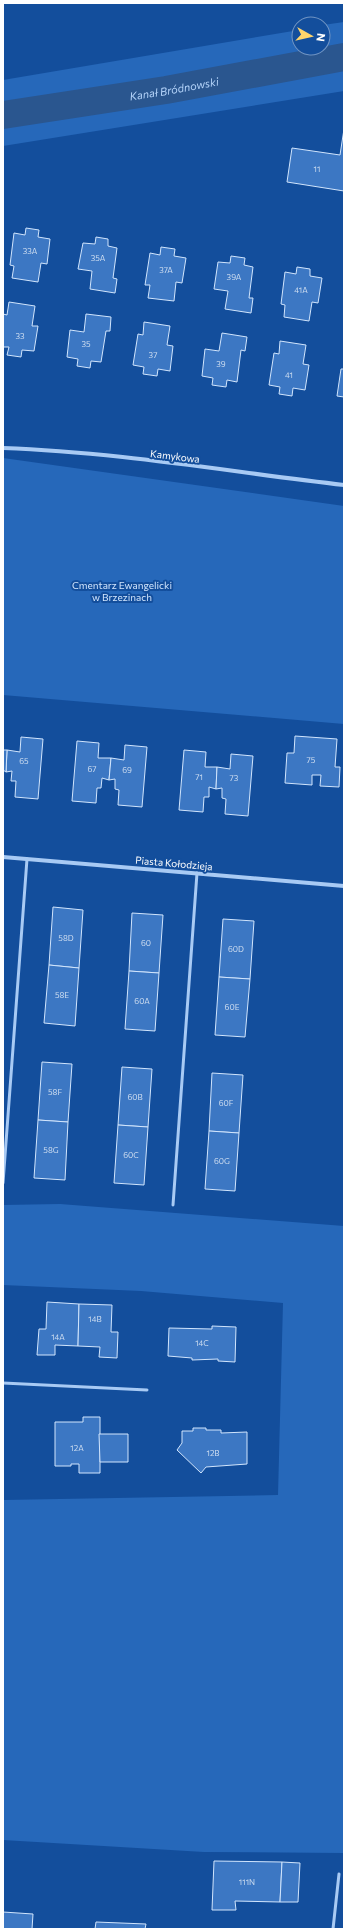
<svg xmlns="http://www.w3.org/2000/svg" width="347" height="1932" font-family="Commissioner,sans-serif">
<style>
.green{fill:#2668ba}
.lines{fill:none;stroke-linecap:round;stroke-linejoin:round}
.canal{stroke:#2a568f;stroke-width:28}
.building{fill:#3c77c3;stroke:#d1e5fd}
.service{stroke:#a8caf4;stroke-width:3}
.minor{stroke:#a8caf4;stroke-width:4}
.labels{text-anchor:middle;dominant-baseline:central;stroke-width:4;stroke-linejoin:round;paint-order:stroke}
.number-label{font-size:8px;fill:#ceddf0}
.street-label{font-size:10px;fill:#fff;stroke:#134e9c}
.park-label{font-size:10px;fill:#d1e5fd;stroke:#134e9c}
.water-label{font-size:11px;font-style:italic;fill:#b5d4fa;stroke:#134e9c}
</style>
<rect width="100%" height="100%" fill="#134e9c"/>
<g class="green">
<polygon points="344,22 344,91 3,146 3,80 299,30 299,48 323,48 323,25"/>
<polygon points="3,458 344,506 344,724 3,695"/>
<polygon points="60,1204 344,1226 344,1853 204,1852 3,1840 4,1500 278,1495 283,1303 141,1291 3,1285 3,1205"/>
</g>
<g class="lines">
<path class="canal" id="s1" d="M3,115L166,90L344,57"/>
</g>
<g class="building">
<polygon points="344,129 344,191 287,182 292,148 340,155"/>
<polygon points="26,228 39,230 38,237 50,239 47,264 41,263 38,282 12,278 14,266 10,265 14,233 25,235"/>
<polygon points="96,237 108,239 108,246 117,248 113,278 117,279 115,293 90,289 92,271 78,269 83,243 95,244"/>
<polygon points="161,247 175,249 174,256 186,258 182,283 176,282 174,301 148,298 150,285 145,285 150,253 160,255"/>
<polygon points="231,256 245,258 244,265 253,267 249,298 253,298 251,313 225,309 228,291 214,289 218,262 230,263"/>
<polygon points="297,267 310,269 310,276 322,278 318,303 312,302 309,321 284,317 285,305 281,304 285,272 296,274"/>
<polygon points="9,302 35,306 32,326 38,326 34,351 22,350 21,357 7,355 9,347 3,347 3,314 7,315"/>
<polygon points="86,314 111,317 110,331 106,331 101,362 91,361 90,368 77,366 78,359 67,357 70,330 84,332"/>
<polygon points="144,322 170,326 167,345 173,346 170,371 158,369 157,376 143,374 144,367 133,365 138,334 143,335"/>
<polygon points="222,333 247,337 245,351 241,350 237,382 227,380 226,387 212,385 213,378 202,376 205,349 219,351"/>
<polygon points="280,341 306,345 303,364 309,365 305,390 293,388 292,396 279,394 280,387 269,385 274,353 279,354"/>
<polygon points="341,369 344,369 344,397 337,396"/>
<polygon points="295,736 337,739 335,767 340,767 339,787 320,786 321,775 312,775 312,785 285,783 287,753 294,753"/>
<polygon points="21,737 43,739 38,799 15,797 16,781 11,781 12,771 6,772 7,750 20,752"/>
<polygon points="77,741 99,743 98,758 111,758 109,780 102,778 101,788 97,788 96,803 72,801"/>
<polygon points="125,745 147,747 142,807 118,805 119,790 115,789 115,779 109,780 111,758 124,760"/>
<polygon points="3,750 7,750 6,772 3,770"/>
<polygon points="184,750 206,752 205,767 217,767 216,789 209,787 209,797 204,797 203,812 179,810"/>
<polygon points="231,754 253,756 248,816 225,814 226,799 222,798 222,788 216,789 217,767 230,769"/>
<polygon points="53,907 83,910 79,968 49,965"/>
<polygon points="132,913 163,915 159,973 129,971"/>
<polygon points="223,919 254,921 250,979 219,977"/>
<polygon points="49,965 79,968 75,1026 44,1023"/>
<polygon points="129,971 159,973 155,1031 125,1029"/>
<polygon points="219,977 250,979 245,1037 215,1035"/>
<polygon points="42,1062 72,1064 68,1122 38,1120"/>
<polygon points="122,1067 152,1069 148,1127 118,1125"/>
<polygon points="212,1073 243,1075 239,1133 209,1131"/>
<polygon points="38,1120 68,1122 65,1180 34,1178"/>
<polygon points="118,1125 148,1127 144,1185 114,1183"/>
<polygon points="209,1131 239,1133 235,1191 205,1189"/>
<polygon points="47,1302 79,1304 78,1346 55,1345 55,1355 37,1355 39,1329 46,1329"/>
<polygon points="79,1304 112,1305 111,1332 118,1332 117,1358 99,1357 100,1347 78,1346"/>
<polygon points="212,1326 236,1327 235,1362 218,1361 218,1359 192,1360 192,1358 168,1356 169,1328 212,1329"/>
<polygon points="83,1417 100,1417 100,1473 79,1473 79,1464 71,1464 71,1466 55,1466 55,1422 83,1422"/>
<polygon points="193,1428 206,1428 206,1430 221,1430 221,1433 247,1432 247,1464 206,1467 201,1473 177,1450 182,1443 182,1431 193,1431"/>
<polygon points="99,1434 128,1434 128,1462 100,1462"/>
<polygon points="214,1861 282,1862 280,1902 235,1901 236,1910 212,1910"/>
<polygon points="282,1862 300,1863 298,1902 280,1902"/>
<polygon points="3,1912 33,1914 32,1929 3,1929"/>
<polygon points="96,1922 146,1924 145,1929 95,1929"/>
</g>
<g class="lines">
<g class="service">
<polyline points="3,1183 27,859"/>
<polyline points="173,1205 197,873"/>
<polyline points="3,1383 147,1390"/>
<polyline points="333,1929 339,1874"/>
</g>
<g class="minor">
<path d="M3,448C117,452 231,472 344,485"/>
<polyline points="3,857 344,886"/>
</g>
</g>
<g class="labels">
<g class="number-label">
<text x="317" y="169">11</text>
<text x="30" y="251">33A</text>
<text x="98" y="258">35A</text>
<text x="166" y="270">37A</text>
<text x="234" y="277">39A</text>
<text x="301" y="290">41A</text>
<text x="20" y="336">33</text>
<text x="86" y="344">35</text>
<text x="153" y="355">37</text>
<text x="221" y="364">39</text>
<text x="289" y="375">41</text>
<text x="311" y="760">75</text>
<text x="24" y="761">65</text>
<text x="92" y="769">67</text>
<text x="127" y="770">69</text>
<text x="199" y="777">71</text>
<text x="234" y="778">73</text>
<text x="66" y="938">58D</text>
<text x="146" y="943">60</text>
<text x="236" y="949">60D</text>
<text x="62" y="995">58E</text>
<text x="142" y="1001">60A</text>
<text x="232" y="1007">60E</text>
<text x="55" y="1092">58F</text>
<text x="135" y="1097">60B</text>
<text x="226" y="1103">60F</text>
<text x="51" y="1150">58G</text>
<text x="131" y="1155">60C</text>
<text x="222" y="1161">60G</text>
<text x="95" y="1319">14B</text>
<text x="58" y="1337">14A</text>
<text x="202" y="1343">14C</text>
<text x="77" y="1448">12A</text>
<text x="213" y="1453">12B</text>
<text x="247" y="1882">111N</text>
</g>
<g class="street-label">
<text transform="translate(175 456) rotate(7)">Kamykowa</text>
<text transform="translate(174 863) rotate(5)">Piasta Kołodzieja</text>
</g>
<g class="park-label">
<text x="122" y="585">Cmentarz Ewangelicki<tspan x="122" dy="12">w Brzezinach</tspan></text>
</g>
<g class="water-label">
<text stroke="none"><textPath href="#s1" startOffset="173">Kanał Bródnowski</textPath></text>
</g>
</g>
<rect width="347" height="1932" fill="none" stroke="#ffffff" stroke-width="8"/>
<g transform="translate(311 36) rotate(98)"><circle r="19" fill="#134e9c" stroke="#7195c4"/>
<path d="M0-3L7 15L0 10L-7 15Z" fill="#ffd56b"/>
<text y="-6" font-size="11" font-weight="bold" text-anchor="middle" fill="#ffffff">N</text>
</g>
</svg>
